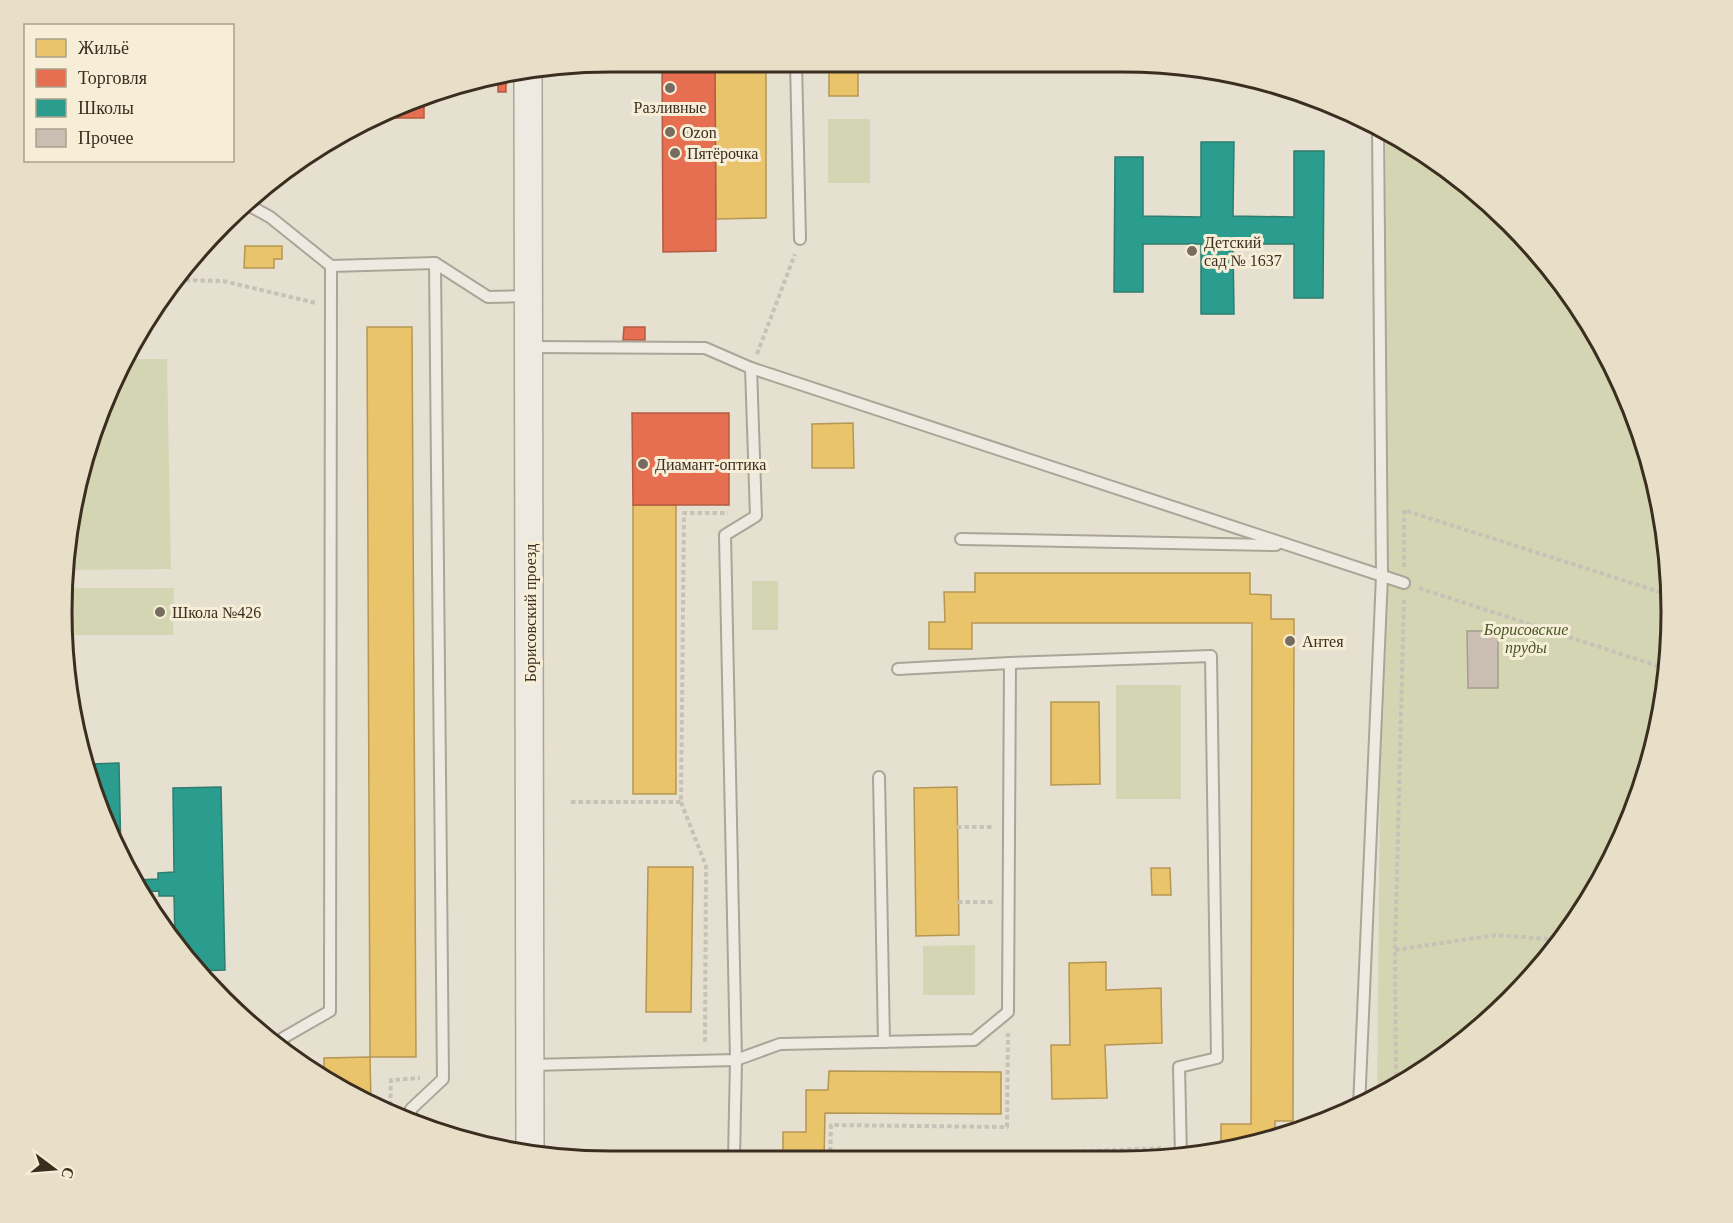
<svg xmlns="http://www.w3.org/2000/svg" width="1733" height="1223" font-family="'Times New Roman',serif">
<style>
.green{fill:#d4d6b3}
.homes{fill:#e9c46a;stroke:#b59754;stroke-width:1.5}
.shops{fill:#e76f51;stroke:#b35c42;stroke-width:1.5}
.schools{fill:#2a9d8f;stroke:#2f7c6e;stroke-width:1.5}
.building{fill:#c9beb1;stroke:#a79c8f;stroke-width:1.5}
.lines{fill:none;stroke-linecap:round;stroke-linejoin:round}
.service-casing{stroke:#aba598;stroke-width:14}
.tertiary-casing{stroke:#aba598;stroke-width:30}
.path{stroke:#c7c1b8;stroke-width:4;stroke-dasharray:4.5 3;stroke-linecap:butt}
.service{stroke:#eeeae2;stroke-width:10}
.tertiary{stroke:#eeeae2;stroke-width:27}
.poi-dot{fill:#776c5e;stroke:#f6eed7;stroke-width:2}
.labels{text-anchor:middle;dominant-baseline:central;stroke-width:6;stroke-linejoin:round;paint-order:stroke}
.poi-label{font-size:16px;fill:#3b2e20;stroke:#f6eed7;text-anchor:start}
.street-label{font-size:16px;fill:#3b2e20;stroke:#f6eed7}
.park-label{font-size:16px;font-style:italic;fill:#4a5727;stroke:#f6eed7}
.rim{fill:none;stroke:#3b2e20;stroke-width:3}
</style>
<rect width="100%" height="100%" fill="#e6e0d0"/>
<g class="green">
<rect x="828" y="119" width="42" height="64"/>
<polygon points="1386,131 1396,135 1535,249 1598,336 1642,434 1667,539 1670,647 1653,754 1615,854 1558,946 1484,1025 1377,1096"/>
<polygon points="129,359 167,359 171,569 66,570 66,539 104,401"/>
<rect x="752" y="581" width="26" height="49"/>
<polygon points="66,588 174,588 173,635 66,635"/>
<rect x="1116" y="685" width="65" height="114"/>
<polygon points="975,945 975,995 923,995 923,946"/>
</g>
<g class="homes">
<polygon points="715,62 766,62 766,218 716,219"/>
<rect x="829" y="65" width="29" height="31"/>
<polygon points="245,246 282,246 282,259 274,259 274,268 244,268"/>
<polygon points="367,327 412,327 416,1057 370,1057"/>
<polygon points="853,423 854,468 812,468 812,424"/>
<rect x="633" y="505" width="43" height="289"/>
<polygon points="975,573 1250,573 1250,594 1271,595 1271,619 1294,619 1293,1121 1275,1121 1275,1132 1221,1149 1221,1124 1251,1124 1252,623 972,623 972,649 929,649 929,622 945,622 944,592 975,592"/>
<polygon points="1051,702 1099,702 1100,784 1051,785"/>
<polygon points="957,787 959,935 916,936 914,788"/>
<polygon points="648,867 693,867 691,1012 646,1012"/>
<polygon points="1151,868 1170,868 1171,895 1152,895"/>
<polygon points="1106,962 1106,990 1161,988 1162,1043 1105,1045 1107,1098 1052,1099 1051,1045 1070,1045 1069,963"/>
<polygon points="370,1057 371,1106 324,1077 324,1058"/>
<polygon points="829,1071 1001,1072 1001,1114 825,1113 824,1159 783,1159 783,1132 806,1132 806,1090 828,1090"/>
</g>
<g class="shops">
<polygon points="662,62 715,62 716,251 663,252"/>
<polygon points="506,75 506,92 498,92 498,76"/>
<polygon points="424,101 424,118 385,118"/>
<polygon points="624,327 645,327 645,340 623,340"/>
<polygon points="632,413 729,413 729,505 633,505"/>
</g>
<g class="schools">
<polygon points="1201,142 1234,142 1233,216 1294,217 1294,151 1324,151 1323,298 1294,298 1294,244 1233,244 1234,314 1201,314 1201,244 1143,244 1143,292 1114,292 1115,157 1143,157 1143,216 1201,217"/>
<polygon points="119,763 121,858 91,764"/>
<polygon points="221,787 225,970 196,971 175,939 174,896 159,896 159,891 143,892 135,880 158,879 158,873 174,872 173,788"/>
</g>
<polygon class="building" points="1467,631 1498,631 1498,688 1468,688"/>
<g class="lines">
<g class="service-casing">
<g id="service">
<polyline points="796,62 800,239"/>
<polyline points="248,205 270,217 331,266 435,263 488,297 528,296"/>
<polyline points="530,347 705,348 751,368 1404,583"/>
<polyline points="961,539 1276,545"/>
<polyline points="1010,663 1211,656 1217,1058 1179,1067 1181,1157"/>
<polyline points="879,777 884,1042"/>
<polyline points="283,1052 283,1038 330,1011 331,266"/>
<polyline points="531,1065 736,1060 780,1044 974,1040 1008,1012 1010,663 898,669"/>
<polyline points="1359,1107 1382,576 1378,128"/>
<polyline points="411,1121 411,1109 443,1079 435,263"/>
<polyline points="734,1159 736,1060 725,535 756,516 751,368"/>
</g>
</g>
<g class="tertiary-casing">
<polyline id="tertiary" points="528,73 530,1153"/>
</g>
<g class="path">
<polyline points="178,280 223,281 316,303"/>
<polyline points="757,354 795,254"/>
<polyline points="1404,567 1404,510 1669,595"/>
<polyline points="1419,588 1667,669"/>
<polyline points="571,802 681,802 684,513 728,513"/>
<polyline points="681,802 706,866 705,1045"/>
<polyline points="957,827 993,827"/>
<polyline points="958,902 993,902"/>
<polyline points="1395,950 1496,935 1562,940"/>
<polyline points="1396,1084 1395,950 1404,599"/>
<polyline points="390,1113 391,1080 420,1078"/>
<polyline points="1053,1158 1070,1152 1165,1148"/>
<polyline points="830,1159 831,1125 1007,1127 1008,1033"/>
</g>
<use href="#service" class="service"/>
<use href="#tertiary" class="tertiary"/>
</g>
<g class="poi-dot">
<circle cx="670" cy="88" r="6"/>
<circle cx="670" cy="132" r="6"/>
<circle cx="675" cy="153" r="6"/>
<circle cx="1192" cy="251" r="6"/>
<circle cx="643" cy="464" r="6"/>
<circle cx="160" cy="612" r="6"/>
<circle cx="1290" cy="641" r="6"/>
</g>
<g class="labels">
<g class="poi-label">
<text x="670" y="107" text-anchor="middle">Разливные</text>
<text x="682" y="132">Ozon</text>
<text x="687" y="153">Пятёрочка</text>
<text x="1204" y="242">Детский<tspan x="1204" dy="18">сад № 1637</tspan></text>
<text x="655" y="464">Диамант-оптика</text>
<text x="172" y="612">Школа №426</text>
<text x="1302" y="641">Антея</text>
</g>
<g class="street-label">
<text transform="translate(530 613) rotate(-90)">Борисовский проезд</text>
</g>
<g class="park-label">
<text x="1526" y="629">Борисовские<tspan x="1526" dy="18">пруды</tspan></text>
</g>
</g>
<path d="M0 0H1733V1223H0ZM611 72H1122A539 539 0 0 1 1661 611V612A539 539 0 0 1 1122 1151H611A539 539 0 0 1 72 612V611A539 539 0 0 1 611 72Z" fill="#e7dfc8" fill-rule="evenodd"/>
<path class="rim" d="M611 72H1122A539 539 0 0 1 1661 611V612A539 539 0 0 1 1122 1151H611A539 539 0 0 1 72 612V611A539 539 0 0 1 611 72Z"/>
<rect x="24" y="24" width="210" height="138" fill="#f6eed7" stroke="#aba18e" stroke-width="1.5"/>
<rect x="36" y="39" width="30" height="18" fill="#e9c46a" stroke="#aba18e" stroke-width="1.5"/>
<text x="78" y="54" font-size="18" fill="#3b2e20">Жильё</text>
<rect x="36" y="69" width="30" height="18" fill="#e76f51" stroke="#aba18e" stroke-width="1.5"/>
<text x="78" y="84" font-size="18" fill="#3b2e20">Торговля</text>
<rect x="36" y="99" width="30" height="18" fill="#2a9d8f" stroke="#aba18e" stroke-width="1.5"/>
<text x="78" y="114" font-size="18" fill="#3b2e20">Школы</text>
<rect x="36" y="129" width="30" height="18" fill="#c9beb1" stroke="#aba18e" stroke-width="1.5"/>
<text x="78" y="144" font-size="18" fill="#3b2e20">Прочее</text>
<g transform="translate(54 1169) rotate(106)" stroke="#f6eed7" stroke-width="4.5" paint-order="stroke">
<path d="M0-4.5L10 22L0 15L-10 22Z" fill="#3b2e20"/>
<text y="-9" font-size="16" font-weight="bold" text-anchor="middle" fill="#3b2e20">С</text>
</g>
</svg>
